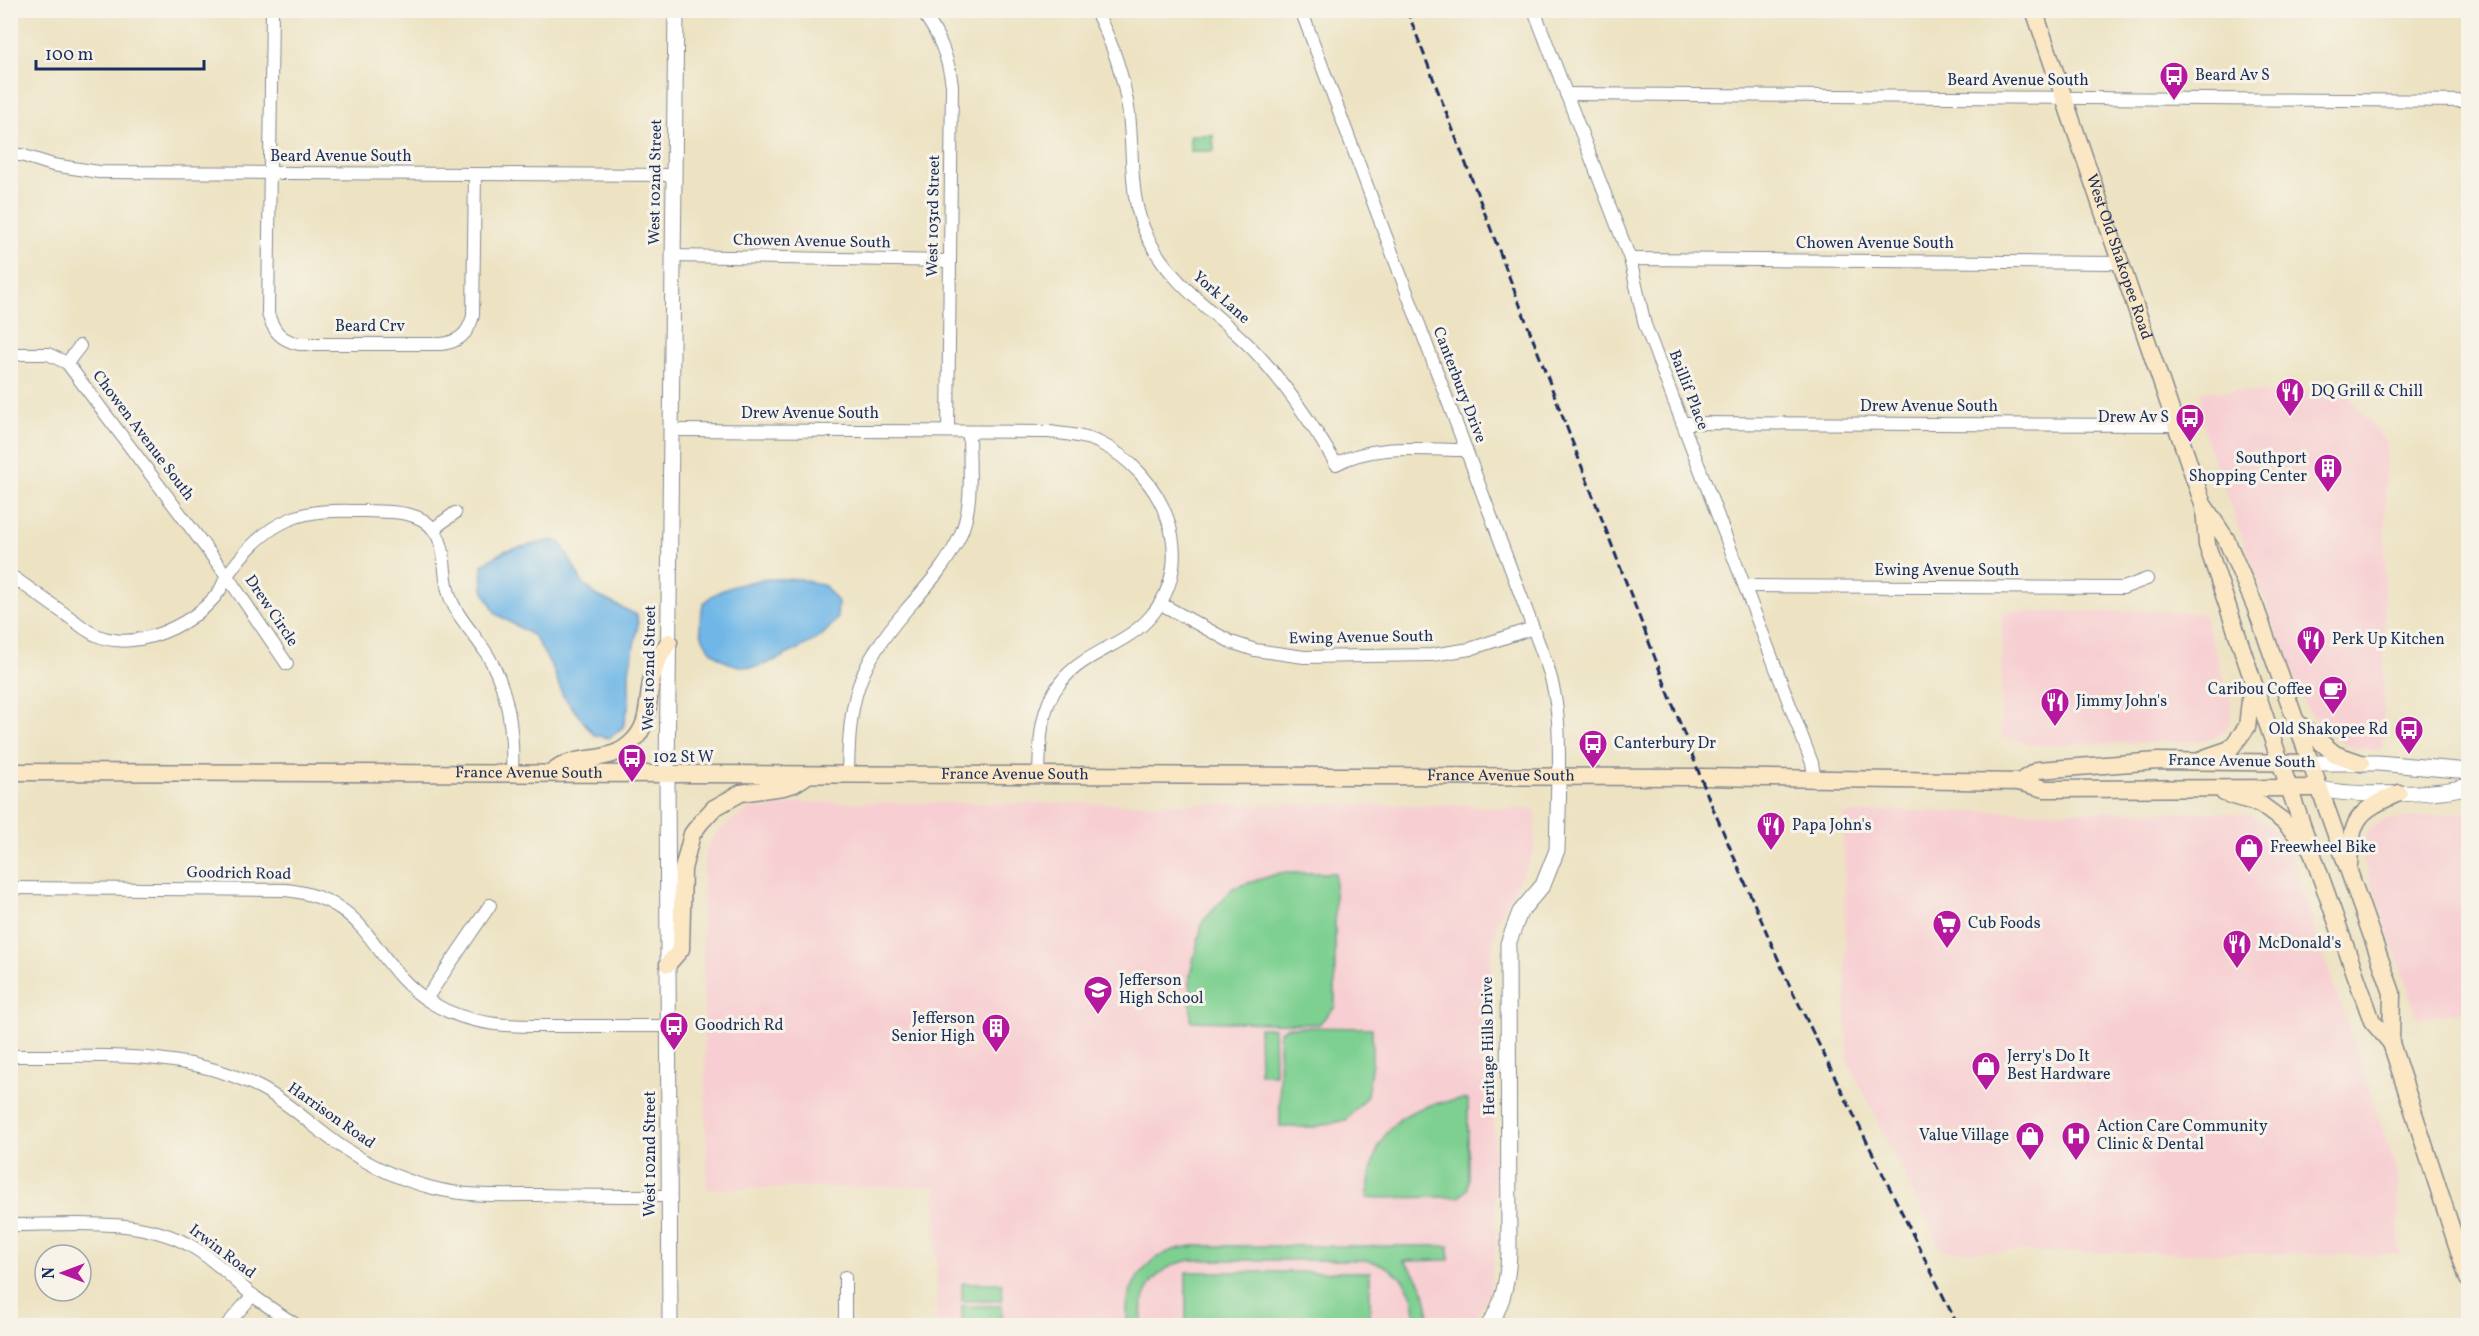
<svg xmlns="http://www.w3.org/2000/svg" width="2479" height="1336" font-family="Vollkorn,serif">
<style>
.built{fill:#f7cfd2}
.green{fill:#7ed091;stroke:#4c8078;stroke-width:1.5}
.water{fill:#70b7e7;stroke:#4673a2;stroke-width:1.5}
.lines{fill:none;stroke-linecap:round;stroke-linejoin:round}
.minor-casing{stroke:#848990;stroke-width:14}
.tertiary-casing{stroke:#848990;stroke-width:17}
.secondary-casing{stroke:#848990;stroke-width:19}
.minor{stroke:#fff;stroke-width:12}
.tertiary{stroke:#fff;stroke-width:15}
.secondary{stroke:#fbe7c3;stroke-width:16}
.rail{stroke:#1b2f5e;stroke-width:3;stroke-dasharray:9 4.5;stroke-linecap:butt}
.labels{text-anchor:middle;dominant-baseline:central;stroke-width:6;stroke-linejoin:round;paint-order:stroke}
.poi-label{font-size:16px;fill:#1b2f5e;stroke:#f7f3e8;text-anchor:start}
.street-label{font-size:16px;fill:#1b2f5e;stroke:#f7f3e8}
</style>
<rect width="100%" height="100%" fill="#f7f3e8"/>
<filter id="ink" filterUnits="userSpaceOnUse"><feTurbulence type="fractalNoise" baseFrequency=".0167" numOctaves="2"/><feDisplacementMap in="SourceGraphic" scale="12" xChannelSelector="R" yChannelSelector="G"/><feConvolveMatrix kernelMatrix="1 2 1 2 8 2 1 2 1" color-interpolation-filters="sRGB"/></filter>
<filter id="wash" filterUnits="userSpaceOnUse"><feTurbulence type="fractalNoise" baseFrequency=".008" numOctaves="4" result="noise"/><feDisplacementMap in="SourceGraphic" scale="24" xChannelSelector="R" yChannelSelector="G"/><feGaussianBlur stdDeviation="1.35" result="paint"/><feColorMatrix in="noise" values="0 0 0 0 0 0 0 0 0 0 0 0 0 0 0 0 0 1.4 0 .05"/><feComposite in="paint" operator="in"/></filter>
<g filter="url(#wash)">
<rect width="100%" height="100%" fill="#ede3c3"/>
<g class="built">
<polygon points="2200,391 2345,392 2386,442 2383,750 2357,749 2339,742 2313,717 2303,702 2205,437"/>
<polygon points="2147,611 2203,613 2231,702 2231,720 2221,735 2205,741 2034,745 2001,737 2002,612"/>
<polygon points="800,802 1458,805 1536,810 1534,852 1498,918 1491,955 1496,1243 1490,1288 1473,1325 937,1325 936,1186 707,1189 702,903 705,853 718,831 749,809 770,808"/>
<polygon points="1896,811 2217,812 2251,815 2277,833 2291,858 2398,1175 2399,1255 1942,1251 1847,1059 1843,814"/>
<polygon points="2468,812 2468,1010 2418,1019 2363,859 2366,835 2373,826 2384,820"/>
</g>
<g class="green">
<polygon points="1190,135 1213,135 1214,151 1190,151"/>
<polygon points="1280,873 1335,873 1335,1007 1319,1024 1191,1021 1190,974 1203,921 1233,888"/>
<polygon points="1286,1027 1372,1028 1372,1062 1367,1096 1346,1120 1314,1127 1280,1127 1279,1033"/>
<polygon points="1259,1028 1274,1028 1275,1074 1260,1074"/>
<path d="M1468,1099V1189L1459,1197L1367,1198C1373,1129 1399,1104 1468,1099Z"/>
<path d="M1194,1246H1449V1260L1404,1261C1422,1279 1431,1299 1428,1325H1413C1421,1291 1396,1263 1362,1260H1194C1160,1263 1135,1291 1143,1325H1128C1121,1283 1152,1249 1194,1246Z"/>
<rect x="1186" y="1272" width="184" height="53"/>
<rect x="962" y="1283" width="40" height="18"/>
<rect x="962" y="1306" width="40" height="19"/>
</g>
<g class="water">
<polygon points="552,540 561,543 582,582 596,595 637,615 638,625 629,671 629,704 623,727 609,738 594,735 563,696 553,669 534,636 496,614 483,590 482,565 504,551"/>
<path d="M768,579H800L825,586L838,602L837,619C832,625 827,631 821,636C811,643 766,666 755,667C725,670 694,645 701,615C702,611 702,604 705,602C719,587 748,582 768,579Z"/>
</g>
</g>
<g filter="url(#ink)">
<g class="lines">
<g class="minor-casing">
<g id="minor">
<path d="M272,10L268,314C274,332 281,340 299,344H441C459,342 468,334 473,316L475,174"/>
<path d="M921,10C939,34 948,56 952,85L948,431"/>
<path d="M1095,10C1113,43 1124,77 1129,114C1134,156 1128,199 1148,238C1173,289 1223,316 1260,357C1289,389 1314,427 1336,464C1375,443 1423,450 1466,450"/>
<path d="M1301,10L1548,668C1560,705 1559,739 1559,777"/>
<polyline points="1534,10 1630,259 1645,325 1812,763 1815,781"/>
<polyline points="1566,94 2468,101"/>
<polyline points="10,155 21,155 53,165 99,172 674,175"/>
<polyline points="673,256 950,261"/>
<polyline points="1630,259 2120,263"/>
<polyline points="10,354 48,354 67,363 227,576 287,664"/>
<polyline points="67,363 80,346"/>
<polyline points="1683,423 2175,425"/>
<path d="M671,430L1049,432C1065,434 1082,435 1098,442C1162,472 1201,557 1151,616C1126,646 1083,652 1060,683C1039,710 1040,743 1039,776"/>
<polyline points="433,529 455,513"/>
<path d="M10,575C30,589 50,603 69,617C78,623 86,631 96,635C109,641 126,642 140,639C169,634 204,614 220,590C223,585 225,579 228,574C245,550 266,528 293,518C316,509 341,511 365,511C400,512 436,510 443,553C445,567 445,580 449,594C456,616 473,632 485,651C509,688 514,731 512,774"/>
<polyline points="1746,586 2123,588 2147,579"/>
<polyline points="1161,604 1231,642 1255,650 1304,657 1432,655 1470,649 1533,628"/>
<path d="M848,775C849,700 856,668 906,610C926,587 947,565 960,536C974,505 969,466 969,432"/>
<path d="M10,888L286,890C375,900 369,965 432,1003C474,1029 521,1026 568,1026C602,1026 635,1026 669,1026"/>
<polyline points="426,999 490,905"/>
<path d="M10,1056C95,1057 183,1048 261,1088C291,1104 314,1128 342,1147C369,1165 401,1180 433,1188C467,1197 502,1195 537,1195C581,1196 625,1196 669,1196"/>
<path d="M10,1225C69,1225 139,1216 191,1246C214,1259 232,1278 252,1295C267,1306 282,1316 298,1326"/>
<polyline points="845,1277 845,1326"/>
<polyline points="226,1326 253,1295"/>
</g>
</g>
<g class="tertiary-casing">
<g id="tertiary">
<polyline points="2309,763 2378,763 2468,771"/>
<path d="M2318,788C2347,797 2439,795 2468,786"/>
<polyline points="670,1326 667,775 676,10"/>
<path d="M1488,1326C1504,1305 1508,1278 1509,1253L1508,944L1520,912L1543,885L1557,850L1559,777"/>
</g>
</g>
<g class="secondary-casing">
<g id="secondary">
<path id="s1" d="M2034,10L2203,504L2226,539L2255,606L2392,993L2391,1043L2468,1279"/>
<polyline points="2204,507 2207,545 2289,788 2372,1021 2391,1043"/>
<polyline points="2297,722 2335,754 2361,763"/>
<polyline points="2204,758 2230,749 2247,727 2252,682"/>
<path id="s2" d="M10,772L1701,777L2019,782L2045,789L2318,788"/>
<path d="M552,773C575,751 608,767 633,741C648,726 647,709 650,689C652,672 659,655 669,642"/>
<polyline points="2019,782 2038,770 2158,761 2309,763"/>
<polyline points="2224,793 2260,804 2283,821 2307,845"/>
<path d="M2349,865C2352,819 2355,812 2399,793"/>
<polyline points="668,964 681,949 683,869 692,834 701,822 714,808 741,793 783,787 794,784 805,777"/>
</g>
</g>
<use href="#minor" class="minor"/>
<use href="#tertiary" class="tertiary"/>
<use href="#secondary" class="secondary"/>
<polyline class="rail" points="1407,10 1709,799 1788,982 1958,1326"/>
</g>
</g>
<defs>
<g id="bus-pin" transform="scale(1.5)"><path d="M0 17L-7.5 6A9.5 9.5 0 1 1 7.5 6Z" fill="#b5179e" stroke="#f7f3e8"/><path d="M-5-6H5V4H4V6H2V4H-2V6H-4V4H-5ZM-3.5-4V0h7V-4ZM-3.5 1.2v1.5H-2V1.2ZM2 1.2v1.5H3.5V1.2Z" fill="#fff"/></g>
<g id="restaurant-pin" transform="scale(1.5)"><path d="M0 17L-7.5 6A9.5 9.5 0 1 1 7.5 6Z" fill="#b5179e" stroke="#f7f3e8"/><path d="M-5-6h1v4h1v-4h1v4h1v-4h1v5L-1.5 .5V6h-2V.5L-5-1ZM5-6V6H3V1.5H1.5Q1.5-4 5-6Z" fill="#fff"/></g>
<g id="building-pin" transform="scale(1.5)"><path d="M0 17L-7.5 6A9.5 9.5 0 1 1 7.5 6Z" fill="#b5179e" stroke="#f7f3e8"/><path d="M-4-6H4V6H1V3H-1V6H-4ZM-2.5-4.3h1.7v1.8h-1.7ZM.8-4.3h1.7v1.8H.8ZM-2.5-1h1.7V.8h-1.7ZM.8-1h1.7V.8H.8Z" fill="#fff"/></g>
<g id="cafe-pin" transform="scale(1.5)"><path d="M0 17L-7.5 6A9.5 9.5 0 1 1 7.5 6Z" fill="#b5179e" stroke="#f7f3e8"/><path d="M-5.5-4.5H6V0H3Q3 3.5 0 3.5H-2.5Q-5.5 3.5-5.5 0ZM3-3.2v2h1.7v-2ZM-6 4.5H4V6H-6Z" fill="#fff"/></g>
<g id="shop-pin" transform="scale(1.5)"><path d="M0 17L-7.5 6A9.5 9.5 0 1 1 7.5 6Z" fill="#b5179e" stroke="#f7f3e8"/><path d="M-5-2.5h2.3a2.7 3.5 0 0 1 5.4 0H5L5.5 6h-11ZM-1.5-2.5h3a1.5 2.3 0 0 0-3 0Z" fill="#fff"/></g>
<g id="supermarket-pin" transform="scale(1.5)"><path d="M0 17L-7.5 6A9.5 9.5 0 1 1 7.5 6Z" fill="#b5179e" stroke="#f7f3e8"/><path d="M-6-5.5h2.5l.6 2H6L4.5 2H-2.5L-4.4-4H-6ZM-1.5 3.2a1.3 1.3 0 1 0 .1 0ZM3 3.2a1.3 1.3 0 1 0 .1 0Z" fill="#fff"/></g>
<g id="school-pin" transform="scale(1.5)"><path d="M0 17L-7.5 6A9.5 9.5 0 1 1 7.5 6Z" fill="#b5179e" stroke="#f7f3e8"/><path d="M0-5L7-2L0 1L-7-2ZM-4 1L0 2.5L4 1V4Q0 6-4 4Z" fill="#fff"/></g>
<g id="hospital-pin" transform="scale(1.5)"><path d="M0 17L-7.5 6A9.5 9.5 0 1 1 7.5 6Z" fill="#b5179e" stroke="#f7f3e8"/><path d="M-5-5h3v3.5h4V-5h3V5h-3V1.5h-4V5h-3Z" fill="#fff"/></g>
</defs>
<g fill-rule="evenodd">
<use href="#bus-pin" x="2174" y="76"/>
<use href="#restaurant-pin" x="2290" y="392"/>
<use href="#bus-pin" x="2190" y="418"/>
<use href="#building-pin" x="2328" y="468"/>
<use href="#restaurant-pin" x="2311" y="640"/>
<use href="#cafe-pin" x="2333" y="690"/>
<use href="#restaurant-pin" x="2055" y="702"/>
<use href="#bus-pin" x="2409" y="730"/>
<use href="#bus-pin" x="1593" y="744"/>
<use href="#bus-pin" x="632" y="758"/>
<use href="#restaurant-pin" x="1771" y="826"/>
<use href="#shop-pin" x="2249" y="848"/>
<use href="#supermarket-pin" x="1947" y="924"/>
<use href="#restaurant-pin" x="2237" y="944"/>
<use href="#school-pin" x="1098" y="990"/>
<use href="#bus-pin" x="674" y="1026"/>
<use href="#building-pin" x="996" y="1028"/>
<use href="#shop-pin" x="1986" y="1066"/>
<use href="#shop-pin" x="2030" y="1136"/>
<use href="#hospital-pin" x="2076" y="1136"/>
</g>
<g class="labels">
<g class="poi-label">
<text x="2195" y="76">Beard Av S</text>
<text x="2311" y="392">DQ Grill &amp; Chill</text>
<text x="2169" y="418" text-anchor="end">Drew Av S</text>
<text x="2307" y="459" text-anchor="end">Southport<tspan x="2307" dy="18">Shopping Center</tspan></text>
<text x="2332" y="640">Perk Up Kitchen</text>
<text x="2312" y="690" text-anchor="end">Caribou Coffee</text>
<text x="2076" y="702">Jimmy John's</text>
<text x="2388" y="730" text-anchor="end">Old Shakopee Rd</text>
<text x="1614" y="744">Canterbury Dr</text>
<text x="653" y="758">102 St W</text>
<text x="1792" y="826">Papa John's</text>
<text x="2270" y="848">Freewheel Bike</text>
<text x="1968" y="924">Cub Foods</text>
<text x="2258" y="944">McDonald's</text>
<text x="1119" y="981">Jefferson<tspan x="1119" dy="18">High School</tspan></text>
<text x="975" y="1019" text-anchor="end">Jefferson<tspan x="975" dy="18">Senior High</tspan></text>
<text x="695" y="1026">Goodrich Rd</text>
<text x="2007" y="1057">Jerry's Do It<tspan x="2007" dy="18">Best Hardware</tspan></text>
<text x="2097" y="1127">Action Care Community<tspan x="2097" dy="18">Clinic &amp; Dental</tspan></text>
<text x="2009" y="1136" text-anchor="end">Value Village</text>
</g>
<g class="street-label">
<text x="2018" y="81">Beard Avenue South</text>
<text x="341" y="157">Beard Avenue South</text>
<text transform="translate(656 182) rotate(-89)">West 102nd Street</text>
<text transform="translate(934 216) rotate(-89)">West 103rd Street</text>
<text transform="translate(812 242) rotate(1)">Chowen Avenue South</text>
<text x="1875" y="244">Chowen Avenue South</text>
<text stroke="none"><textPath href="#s1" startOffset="261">West Old Shakopee Road</textPath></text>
<text transform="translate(1221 298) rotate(42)">York Lane</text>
<text x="370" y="327">Beard Crv</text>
<text transform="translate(1459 385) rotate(69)">Canterbury Drive</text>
<text transform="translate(1688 390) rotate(69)">Baillif Place</text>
<text x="1929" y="407">Drew Avenue South</text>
<text x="810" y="414">Drew Avenue South</text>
<text transform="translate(143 436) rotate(53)">Chowen Avenue South</text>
<text x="1947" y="571">Ewing Avenue South</text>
<text transform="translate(271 611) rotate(56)">Drew Circle</text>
<text transform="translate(1361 638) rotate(-1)">Ewing Avenue South</text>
<text transform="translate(650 668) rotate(-89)">West 102nd Street</text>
<text transform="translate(2242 762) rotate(1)">France Avenue South</text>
<text stroke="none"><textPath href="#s2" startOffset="519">France Avenue South</textPath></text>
<text stroke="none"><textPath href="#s2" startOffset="1005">France Avenue South</textPath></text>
<text stroke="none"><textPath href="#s2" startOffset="1491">France Avenue South</textPath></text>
<text transform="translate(239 874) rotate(1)">Goodrich Road</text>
<text transform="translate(1489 1046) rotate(-91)">Heritage Hills Drive</text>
<text transform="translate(331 1116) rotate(35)">Harrison Road</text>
<text transform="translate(651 1154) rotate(-90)">West 102nd Street</text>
<text transform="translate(222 1252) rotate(37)">Irwin Road</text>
</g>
</g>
<rect width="2479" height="1336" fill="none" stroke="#f7f3e8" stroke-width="36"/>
<g transform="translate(63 1273) rotate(270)"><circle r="28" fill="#f7f3e8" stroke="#9fa5b1" stroke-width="1.5"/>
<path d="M0-4.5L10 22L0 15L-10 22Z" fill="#b5179e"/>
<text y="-9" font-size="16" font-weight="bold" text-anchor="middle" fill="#1b2f5e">N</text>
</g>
<path d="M36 60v9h168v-9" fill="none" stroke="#1b2f5e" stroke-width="3"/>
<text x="45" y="60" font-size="18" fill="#1b2f5e" stroke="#f7f3e8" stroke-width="4.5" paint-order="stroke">100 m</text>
</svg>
